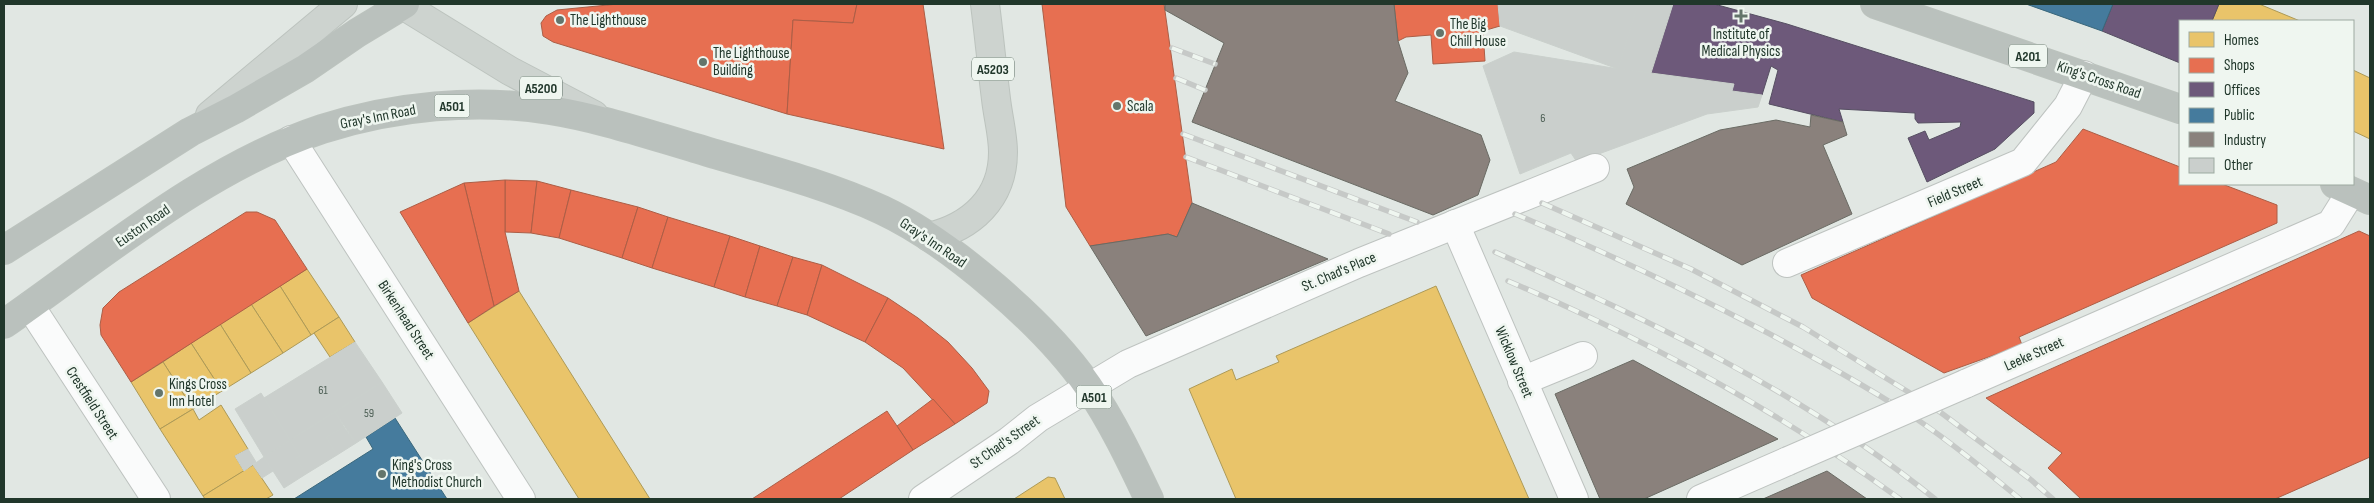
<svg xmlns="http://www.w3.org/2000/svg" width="2374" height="503" font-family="'Sofia Sans Condensed',sans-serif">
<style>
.homes{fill:#e9c46a;stroke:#ad9a57}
.shops{fill:#e76f51;stroke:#ac5e46}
.offices{fill:#6d597a;stroke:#564f62}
.public{fill:#457b9d;stroke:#3a677b}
.industry{fill:#8a817c;stroke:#6a6b64}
.building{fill:#cacfcc;stroke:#cad0cc}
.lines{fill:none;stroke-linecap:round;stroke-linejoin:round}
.street-casing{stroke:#bec3c0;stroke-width:30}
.primary-casing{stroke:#bcc3be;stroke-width:30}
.highway-casing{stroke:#bcc3be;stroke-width:30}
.street{stroke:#fafbfb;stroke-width:28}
.primary{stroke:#cdd3cf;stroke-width:28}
.highway{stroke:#bac1bd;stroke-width:28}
.rail-casing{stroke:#c6c9c7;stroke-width:5.5}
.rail{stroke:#eff6f0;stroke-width:4;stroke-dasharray:11;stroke-linecap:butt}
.street-bridge-casing{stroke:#bec3c0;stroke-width:30;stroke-linecap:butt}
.street-bridge{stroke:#fafbfb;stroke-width:28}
.poi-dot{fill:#64756b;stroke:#eff6f0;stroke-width:2}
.labels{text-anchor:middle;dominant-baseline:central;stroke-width:5;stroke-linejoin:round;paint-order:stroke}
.number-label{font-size:12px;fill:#4c5e54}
.shield{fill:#eff6f0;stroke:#5f7066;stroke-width:1}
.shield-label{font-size:14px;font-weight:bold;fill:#21372b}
.poi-label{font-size:15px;fill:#21372b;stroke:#eff6f0;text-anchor:start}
.street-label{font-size:15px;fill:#21372b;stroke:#eff6f0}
</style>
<rect width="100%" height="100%" fill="#e1e7e3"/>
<g class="homes">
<polygon points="2219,4 2259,4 2300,21 2212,21"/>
<polygon points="2353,70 2370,78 2370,139 2353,131"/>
<polygon points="307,269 339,317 311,335 280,286"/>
<polygon points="280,286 311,335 283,353 251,304"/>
<polygon points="1436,286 1529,499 1236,499 1189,389 1232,369 1236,380 1279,362 1276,356"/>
<polygon points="519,291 650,499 579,499 468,323"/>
<polygon points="251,304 283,353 251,373 220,324"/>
<polygon points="339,317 355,342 330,357 314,333"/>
<polygon points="220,324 251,373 222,391 191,343"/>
<polygon points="191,343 222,391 193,409 163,362"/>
<polygon points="163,362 193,409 160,429 131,382"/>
<polygon points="221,405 248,449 235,456 244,471 203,496 160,429 193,409 199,420"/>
<polygon points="253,465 273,495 266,499 205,499 203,496"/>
<polygon points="1048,477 1055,478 1065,499 1014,499"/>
</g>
<g class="shops">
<polygon points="618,4 857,4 853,23 793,20 787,114 553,42 543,36 541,23 546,16 557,10"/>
<polygon points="857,4 923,4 944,149 787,114 793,20 853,23"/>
<polygon points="1042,4 1164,4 1192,203 1177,237 1168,234 1090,246 1066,207"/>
<polygon points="1394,4 1498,4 1500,26 1483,31 1485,61 1433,64 1431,35 1406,37 1398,41"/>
<polygon points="2083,129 2180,167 2180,184 2222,184 2277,205 2277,223 2019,337 2022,345 1944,373 1812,298 1801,275 2056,162"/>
<polygon points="505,180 537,181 531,233 505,232"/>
<polygon points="505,180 505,232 519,291 494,306 464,183"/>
<polygon points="537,181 571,190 559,238 531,233"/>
<polygon points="464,183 494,306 468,323 400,212"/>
<polygon points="571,190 638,207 622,258 559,238"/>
<polygon points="638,207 668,217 652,268 622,258"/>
<polygon points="246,212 257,212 275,220 307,269 131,382 101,335 100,325 103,308 119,292"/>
<polygon points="668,217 730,236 714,287 652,268"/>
<polygon points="2359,231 2370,236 2370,457 2275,499 2081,499 2048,468 2062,453 1986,398"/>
<polygon points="730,236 760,246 745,297 714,287"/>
<polygon points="760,246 793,257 777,306 745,297"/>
<polygon points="793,257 822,265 807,315 777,306"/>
<polygon points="822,265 888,298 865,342 807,315"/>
<polygon points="888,298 918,318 948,342 972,368 989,391 987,403 955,424 903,368 865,342"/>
<polygon points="933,399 955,424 913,450 897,426"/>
<polygon points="887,411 913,450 839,499 752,499"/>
</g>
<g class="offices">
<polygon points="1673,4 1714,4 1787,24 2034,102 2034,113 1995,149 1927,182 1908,138 1925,131 1929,140 1960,127 1961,122 1918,123 1915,119 1915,113 1839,109 1843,122 1769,104 1778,70 1771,66 1762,95 1732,91 1734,84 1651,73"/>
<polygon points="2113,4 2219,4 2212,21 2180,21 2180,63 2102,31"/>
</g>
<g class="public">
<polygon points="2026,4 2113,4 2102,31"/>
<polygon points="395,418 447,499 294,499 373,449 366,437"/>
</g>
<g class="industry">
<polygon points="1165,4 1394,4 1398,41 1408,73 1395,101 1481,135 1490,160 1478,195 1433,215 1192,122 1224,43 1165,10"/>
<polygon points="1811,115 1843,122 1847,135 1823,145 1852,214 1742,265 1626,204 1634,187 1627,169 1720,130 1776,120 1810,127"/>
<polygon points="1192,203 1328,259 1146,336 1090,246 1168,234 1177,237"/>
<polygon points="1633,360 1778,439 1644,499 1600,499 1555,394"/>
<polygon points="1827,471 1867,499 1763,499"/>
</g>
<g class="building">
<polygon points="1498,4 1638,4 1618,69 1500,26"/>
<polygon points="1638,4 1673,4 1651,73 1618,69"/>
<polygon points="1514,52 1613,68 1734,84 1732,91 1762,95 1758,107 1707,114 1577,162 1571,153 1520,174 1483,66"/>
<polygon points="355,342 382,382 290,440 264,398"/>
<polygon points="382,382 402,413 356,443 335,412"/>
<polygon points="261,393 290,440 264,457 235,409"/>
<polygon points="335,412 344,427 326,437 337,455 306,474 296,458 300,456 290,440"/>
<polygon points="344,427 356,443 337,455 326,437"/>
<polygon points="290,440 300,456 296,458 306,474 284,488 264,457"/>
<polygon points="248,449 256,462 244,471 235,456"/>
<polygon points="264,457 273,471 262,478 253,465"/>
</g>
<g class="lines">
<g class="street-casing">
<g id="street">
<polyline points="291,140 521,499"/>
<polyline points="1455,224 1574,499"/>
<polyline points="1787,263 2023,162 2068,106 2084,75"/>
<polyline points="30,306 156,499"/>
<polyline points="1522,381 1583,356"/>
<polyline points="1965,384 2331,224 2351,192"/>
<polyline points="923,499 1009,441 1038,418 1128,364 1359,263 1595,168"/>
<polyline points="1701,499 1788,461"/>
</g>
</g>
<g class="primary-casing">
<g id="primary">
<polyline points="401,4 510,71 594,115"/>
<polyline points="210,115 343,4"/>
<path d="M929,237C971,227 1003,199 1003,152C1003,135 998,117 996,99C992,67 989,35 985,4"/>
</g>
</g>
<g class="highway-casing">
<g id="highway">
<polyline points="1875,4 2180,109"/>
<polyline points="2335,184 2370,200"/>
<polyline points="4,250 190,132 235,109 306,68 357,33 405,4"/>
<path d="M4,324C103,255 207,167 322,129C394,106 476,98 550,110C600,118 647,134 695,148C758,167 823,183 882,210C950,242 1045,324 1088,386C1112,421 1131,461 1149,499"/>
</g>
</g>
<use href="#street" class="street"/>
<use href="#primary" class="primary"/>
<use href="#highway" class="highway"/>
<g class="rail-casing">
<g id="rail">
<polyline points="1172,48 1215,64"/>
<polyline points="1176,78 1205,90"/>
<polyline points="1183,134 1417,222"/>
<polyline points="1186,157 1389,234"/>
<polyline points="1542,203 1691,269 1803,327 1936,409 2030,479 2053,499"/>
<path d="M1515,214C1601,250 1685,290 1768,333C1818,360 1868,387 1915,418C1952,443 1986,471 2020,499"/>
<path d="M1495,252C1652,322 1800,390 1935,499"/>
<path d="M1508,281C1648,340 1777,410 1900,499"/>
</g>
</g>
<use href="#rail" class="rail"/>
<g class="street-bridge-casing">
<polyline id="street-bridge" points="1788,461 1965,384"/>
</g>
<use href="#street-bridge" class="street-bridge"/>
</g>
<g class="poi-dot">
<path d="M1738.5 8.5h5v5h5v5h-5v5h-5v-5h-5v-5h5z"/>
<circle cx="560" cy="20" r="5"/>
<circle cx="1440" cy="33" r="5"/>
<circle cx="703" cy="62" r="5"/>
<circle cx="1117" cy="106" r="5"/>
<circle cx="159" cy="393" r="5"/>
<circle cx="382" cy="474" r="5"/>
</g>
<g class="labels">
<g class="number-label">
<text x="1543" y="118">6</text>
<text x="323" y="390">61</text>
<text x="369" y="413">59</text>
</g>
<g class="shield">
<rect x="2009" y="44.5" width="38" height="23" rx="4"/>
<rect x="972" y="57.5" width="42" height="23" rx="4"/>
<rect x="520" y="76.5" width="42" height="23" rx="4"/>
<rect x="434.5" y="94.5" width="35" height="23" rx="4"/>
<rect x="1076.5" y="385.5" width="35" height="23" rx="4"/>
</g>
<g class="shield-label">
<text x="2028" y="56">A201</text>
<text x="993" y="69">A5203</text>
<text x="541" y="88">A5200</text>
<text x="452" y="106">A501</text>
<text x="1094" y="397">A501</text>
</g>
<g class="poi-label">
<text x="570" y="20">The Lighthouse</text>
<text x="1450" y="24">The Big<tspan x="1450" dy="17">Chill House</tspan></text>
<text x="1741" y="34" text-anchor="middle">Institute of<tspan x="1741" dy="17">Medical Physics</tspan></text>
<text x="713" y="53">The Lighthouse<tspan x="713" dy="17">Building</tspan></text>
<text x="1127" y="106">Scala</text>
<text x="169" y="384">Kings Cross<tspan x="169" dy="17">Inn Hotel</tspan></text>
<text x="392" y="465">King's Cross<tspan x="392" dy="17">Methodist Church</tspan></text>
</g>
<g class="street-label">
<text transform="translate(2099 80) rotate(19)">King's Cross Road</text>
<text transform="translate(378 117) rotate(-11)">Gray's Inn Road</text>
<text transform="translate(1955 192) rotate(-23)">Field Street</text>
<text transform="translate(143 226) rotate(-35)">Euston Road</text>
<text transform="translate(933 243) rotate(34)">Gray's Inn Road</text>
<text transform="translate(1339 272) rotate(-23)">St. Chad's Place</text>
<text transform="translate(406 320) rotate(57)">Birkenhead Street</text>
<text transform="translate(2034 354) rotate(-24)">Leeke Street</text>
<text transform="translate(1514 362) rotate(67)">Wicklow Street</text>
<text transform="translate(92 403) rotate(57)">Crestfield Street</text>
<text transform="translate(1005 442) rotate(-35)">St Chad's Street</text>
</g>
</g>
<rect width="2374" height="503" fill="none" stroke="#21372b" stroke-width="10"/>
<rect x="2179" y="20" width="175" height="165" fill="#eff6f0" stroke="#9daaa1"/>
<rect x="2189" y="32" width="25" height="15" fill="#e9c46a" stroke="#9daaa1"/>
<text x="2224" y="45" font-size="15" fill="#21372b">Homes</text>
<rect x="2189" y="58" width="25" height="15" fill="#e76f51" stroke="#9daaa1"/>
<text x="2224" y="70" font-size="15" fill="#21372b">Shops</text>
<rect x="2189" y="82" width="25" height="15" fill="#6d597a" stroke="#9daaa1"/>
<text x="2224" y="95" font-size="15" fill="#21372b">Offices</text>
<rect x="2189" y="108" width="25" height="15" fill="#457b9d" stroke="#9daaa1"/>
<text x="2224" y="120" font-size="15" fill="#21372b">Public</text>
<rect x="2189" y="132" width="25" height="15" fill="#8a817c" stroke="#9daaa1"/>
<text x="2224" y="145" font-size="15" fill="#21372b">Industry</text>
<rect x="2189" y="158" width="25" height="15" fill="#cacfcc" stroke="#9daaa1"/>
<text x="2224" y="170" font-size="15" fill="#21372b">Other</text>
</svg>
